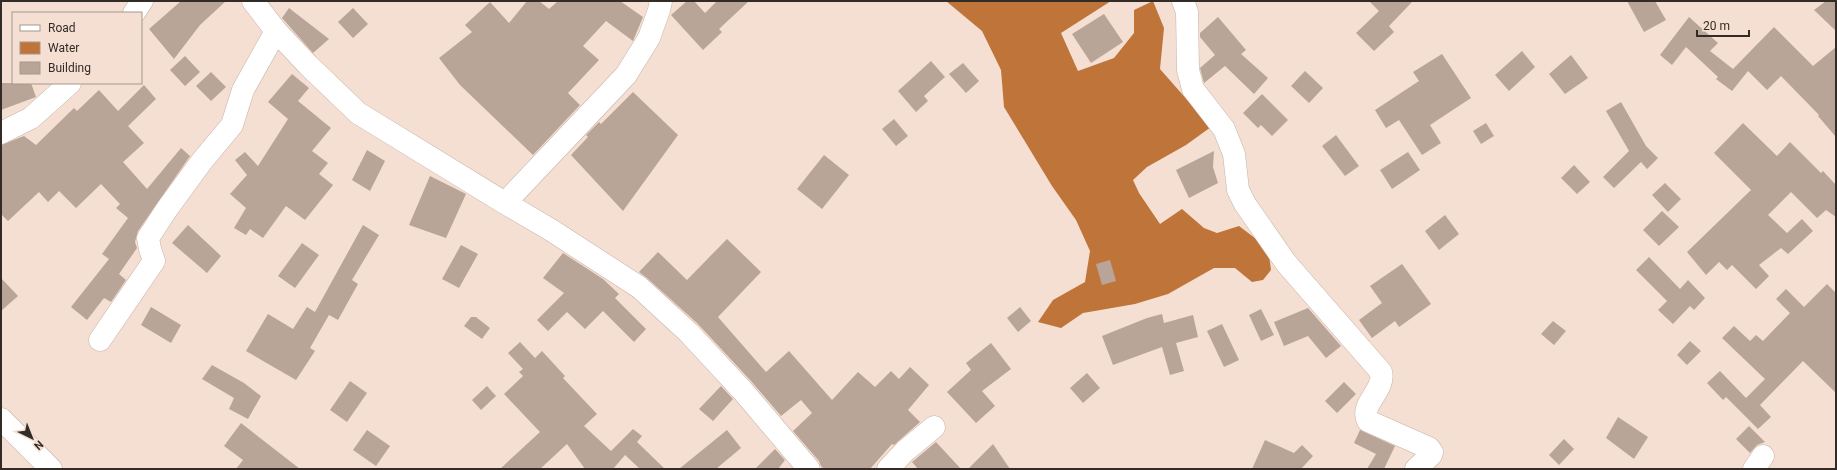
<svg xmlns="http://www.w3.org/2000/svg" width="1837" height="470" font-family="Roboto,sans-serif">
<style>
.water{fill:#bf743a}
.building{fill:#b9a598}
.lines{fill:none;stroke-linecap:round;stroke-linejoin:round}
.minor-casing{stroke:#c7b3a6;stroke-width:23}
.minor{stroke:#fff;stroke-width:22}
</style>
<rect width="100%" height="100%" fill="#f4dfd2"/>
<polygon class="water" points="946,1 1111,1 1061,33 1078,71 1114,58 1134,33 1134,10 1153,1 1164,28 1160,69 1211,127 1186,145 1147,167 1133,180 1139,193 1160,224 1182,209 1204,228 1217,233 1239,226 1268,248 1271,270 1263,280 1252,282 1235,268 1214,268 1168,294 1135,304 1083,313 1061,328 1038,322 1053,300 1085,282 1090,251 1076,220 1052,186 1004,107 1001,70 982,31"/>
<g class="building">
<polygon points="181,1 226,1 200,25 174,59 149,29"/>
<polygon points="527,1 539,1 549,9 558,1 620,1 643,17 633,41 606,21 583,46 599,60 568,93 580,105 533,155 460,85 439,58 472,32 465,25 490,2 509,23"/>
<polygon points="687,1 694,1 705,13 717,1 749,1 719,29 722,32 703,50 671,15"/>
<polygon points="1369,1 1413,1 1389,26 1394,32 1374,51 1356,33 1379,11"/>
<polygon points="1627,1 1655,1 1666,20 1644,32"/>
<polygon points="1826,1 1836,1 1836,31 1814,10"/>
<polygon points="289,8 329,39 313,53 282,18"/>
<polygon points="353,8 368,24 353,38 338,22"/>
<polygon points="1104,14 1123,42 1091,63 1072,34"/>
<polygon points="1218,17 1246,50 1241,54 1268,78 1254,94 1225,66 1204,83 1200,68 1215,55 1200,37 1200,33"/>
<polygon points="1689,17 1718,43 1710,51 1733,69 1774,27 1813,66 1836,47 1836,137 1818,116 1819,115 1781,76 1767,90 1748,71 1732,91 1716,79 1718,77 1686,47 1672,65 1660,55"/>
<polygon points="1522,51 1535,67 1509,91 1495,75"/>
<polygon points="1442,54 1471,98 1430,125 1441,143 1422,155 1399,120 1386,128 1375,110 1419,81 1413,72"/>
<polygon points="1571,55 1588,78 1565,94 1549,74"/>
<polygon points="185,56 200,72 185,86 170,70"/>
<polygon points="931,61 945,77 924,96 928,101 916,112 898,91"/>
<polygon points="963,63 979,81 966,93 949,74"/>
<polygon points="1305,71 1323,88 1309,103 1291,86"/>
<polygon points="211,72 226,87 211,101 196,86"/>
<polygon points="292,74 309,88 298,101 331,128 312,151 328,163 319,174 333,185 305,220 286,206 263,238 250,229 246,235 234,228 246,208 230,194 247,175 235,160 245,152 258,166 288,119 268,102"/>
<polygon points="1,83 31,83 36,97 1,110"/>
<polygon points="144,85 156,99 128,126 144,143 123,162 147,189 181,148 190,156 138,231 135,242 137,248 119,274 126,280 111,302 104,298 87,320 71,307 109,259 102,254 128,218 116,208 120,204 101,184 76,208 59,191 48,202 39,192 8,221 1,214 1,145 24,136 36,145 74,108 77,111 99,90 118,111"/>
<polygon points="633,92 678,135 623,211 571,155 588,137 586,135 599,122 601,124"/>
<polygon points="1262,94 1288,120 1272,136 1261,125 1258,128 1243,113"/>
<polygon points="1621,102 1646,146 1658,158 1647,169 1641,162 1614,188 1603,177 1629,151 1606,111"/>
<polygon points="894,119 908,136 896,146 882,129"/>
<polygon points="1486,123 1494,136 1481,144 1473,131"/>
<polygon points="1743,123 1777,156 1790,142 1821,173 1823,171 1836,185 1836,217 1826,210 1817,218 1791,192 1768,215 1787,233 1802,219 1813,231 1788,254 1781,248 1759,265 1769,276 1756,289 1732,265 1727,270 1719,262 1706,275 1687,252 1751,190 1714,153"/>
<polygon points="1336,135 1359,166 1345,176 1322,146"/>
<polygon points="367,150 385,161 370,191 352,180"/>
<polygon points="1214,151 1213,167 1218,183 1189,198 1176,170"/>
<polygon points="1408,152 1420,170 1392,189 1380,170"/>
<polygon points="824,155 849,175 822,209 797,189"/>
<polygon points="1574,165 1590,182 1577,194 1561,178"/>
<polygon points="430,176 466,194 446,238 409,225"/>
<polygon points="1665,183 1681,199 1668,212 1652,195"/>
<polygon points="1662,211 1679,227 1659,246 1643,230"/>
<polygon points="1445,215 1459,234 1439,250 1425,231"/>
<polygon points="188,225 221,256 207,273 172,243"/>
<polygon points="363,225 379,235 352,280 358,284 338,320 329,315 310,348 315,351 296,380 246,351 268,314 293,329 307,307 315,312"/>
<polygon points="727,239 761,272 718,317 766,372 789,351 832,400 858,372 875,387 891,371 899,379 910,367 929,385 908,410 920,422 894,445 892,444 870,469 824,469 821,466 819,461 793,431 812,413 801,400 781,416 751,381 697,323 647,278 639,272 658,252 687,280"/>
<polygon points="302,243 319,255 295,288 278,276"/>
<polygon points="461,245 478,254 459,288 442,279"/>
<polygon points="563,253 603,279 619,294 615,298 646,329 634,342 603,311 585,329 567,312 548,331 537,320 564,293 543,278"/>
<polygon points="1649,257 1680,289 1688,280 1705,298 1694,310 1690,306 1673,324 1658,310 1667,301 1636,270"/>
<polygon points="1110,260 1116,281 1102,285 1096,264"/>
<polygon points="1402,264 1431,304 1399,327 1395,321 1372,338 1359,320 1382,303 1370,286"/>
<polygon points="1,278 18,296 1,311"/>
<polygon points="1827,284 1836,293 1836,393 1803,361 1760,405 1771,417 1758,429 1726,397 1723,400 1707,383 1720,371 1746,398 1765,379 1722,338 1734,326 1750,341 1756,335 1763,341 1790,313 1776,299 1786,289 1804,307"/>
<polygon points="151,307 181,325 171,343 141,325"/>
<polygon points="1020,307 1031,321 1018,332 1007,318"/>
<polygon points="1308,308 1341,346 1326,358 1308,336 1284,346 1274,322"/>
<polygon points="1261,309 1274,335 1261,341 1249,315"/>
<polygon points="1162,314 1164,323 1193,315 1198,337 1176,343 1184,371 1170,375 1162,347 1113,365 1102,336 1147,318"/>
<polygon points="471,317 476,317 490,328 482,339 464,326"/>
<polygon points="1553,321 1566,331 1554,345 1541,334"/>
<polygon points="1222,324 1239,360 1224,367 1207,331"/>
<polygon points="1690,341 1701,351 1687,365 1677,355"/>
<polygon points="520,342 535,358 542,351 565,376 563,378 597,414 584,426 611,451 633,429 642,436 637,442 665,469 640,469 625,455 613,469 585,469 567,444 540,469 500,469 540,432 504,394 523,376 519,372 523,369 508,353"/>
<polygon points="991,343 1011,369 982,391 995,406 976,423 947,392 971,370 966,363"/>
<polygon points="212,365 244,383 261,396 248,419 229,409 234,398 202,379"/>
<polygon points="1087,373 1100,388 1083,403 1070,388"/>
<polygon points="350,381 367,393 347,422 330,410"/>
<polygon points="1344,382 1356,394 1337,413 1325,401"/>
<polygon points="487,386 496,396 481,410 472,400"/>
<polygon points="721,386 733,399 713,421 699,409"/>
<polygon points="1618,417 1648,437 1634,459 1606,438"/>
<polygon points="241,423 300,469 236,469 243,460 224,446"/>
<polygon points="1749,426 1765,442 1757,445 1750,453 1736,439"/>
<polygon points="367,430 390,446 376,466 353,450"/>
<polygon points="727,430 741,448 716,469 679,469"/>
<polygon points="1360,430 1395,446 1384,469 1367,469 1376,454 1354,443"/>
<polygon points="1564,439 1574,449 1559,465 1549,455"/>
<polygon points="1265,440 1294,453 1302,445 1313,456 1301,469 1252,469"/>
<polygon points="936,442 961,469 918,469 912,462"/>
<polygon points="993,444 1010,469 968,469"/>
<polygon points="775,449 785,460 778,469 755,469"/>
</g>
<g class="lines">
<g class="minor-casing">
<g id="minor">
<polyline points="253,1 276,31 308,65 358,113 505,203 551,230 639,287 688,332 742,390 809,469"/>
<path d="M1183,1L1187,12L1188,70L1193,89L1224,129L1234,154L1238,190L1245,204L1286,263L1381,372C1386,390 1359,404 1368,421L1429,448L1432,452L1431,455L1416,469"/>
<polyline points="134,13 142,1"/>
<polyline points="1,133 31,118 70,83"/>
<polyline points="505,203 626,75 649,38 659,10 661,1"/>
<polyline points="100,340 154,261 150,249 148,238 167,209 202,161 232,125 243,90 276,31"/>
<polyline points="1,419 51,469"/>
<polyline points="888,469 905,451 934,427"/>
<polyline points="1754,469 1763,456"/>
</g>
</g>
<use href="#minor" class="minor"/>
</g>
<rect width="1837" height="470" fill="none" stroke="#332b26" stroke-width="4"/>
<rect x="12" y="12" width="130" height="72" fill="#f4dfd2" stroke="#a7978d"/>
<rect x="20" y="25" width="20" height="6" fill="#ffffff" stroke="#a7978d"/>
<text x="48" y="32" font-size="12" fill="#332b26">Road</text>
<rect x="20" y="42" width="20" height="12" fill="#bf743a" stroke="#a7978d"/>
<text x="48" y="52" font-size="12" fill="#332b26">Water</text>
<rect x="20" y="62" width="20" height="12" fill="#b9a598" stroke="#a7978d"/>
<text x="48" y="72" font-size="12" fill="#332b26">Building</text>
<g transform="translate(32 438) rotate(137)" stroke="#f4dfd2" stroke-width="3" paint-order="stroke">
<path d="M0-3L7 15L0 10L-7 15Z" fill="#332b26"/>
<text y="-6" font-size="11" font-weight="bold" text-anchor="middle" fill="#332b26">N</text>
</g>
<path d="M1697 30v6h52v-6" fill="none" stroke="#332b26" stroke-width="2"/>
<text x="1703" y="30" font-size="12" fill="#332b26" stroke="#f4dfd2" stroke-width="3" paint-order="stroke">20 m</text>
</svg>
